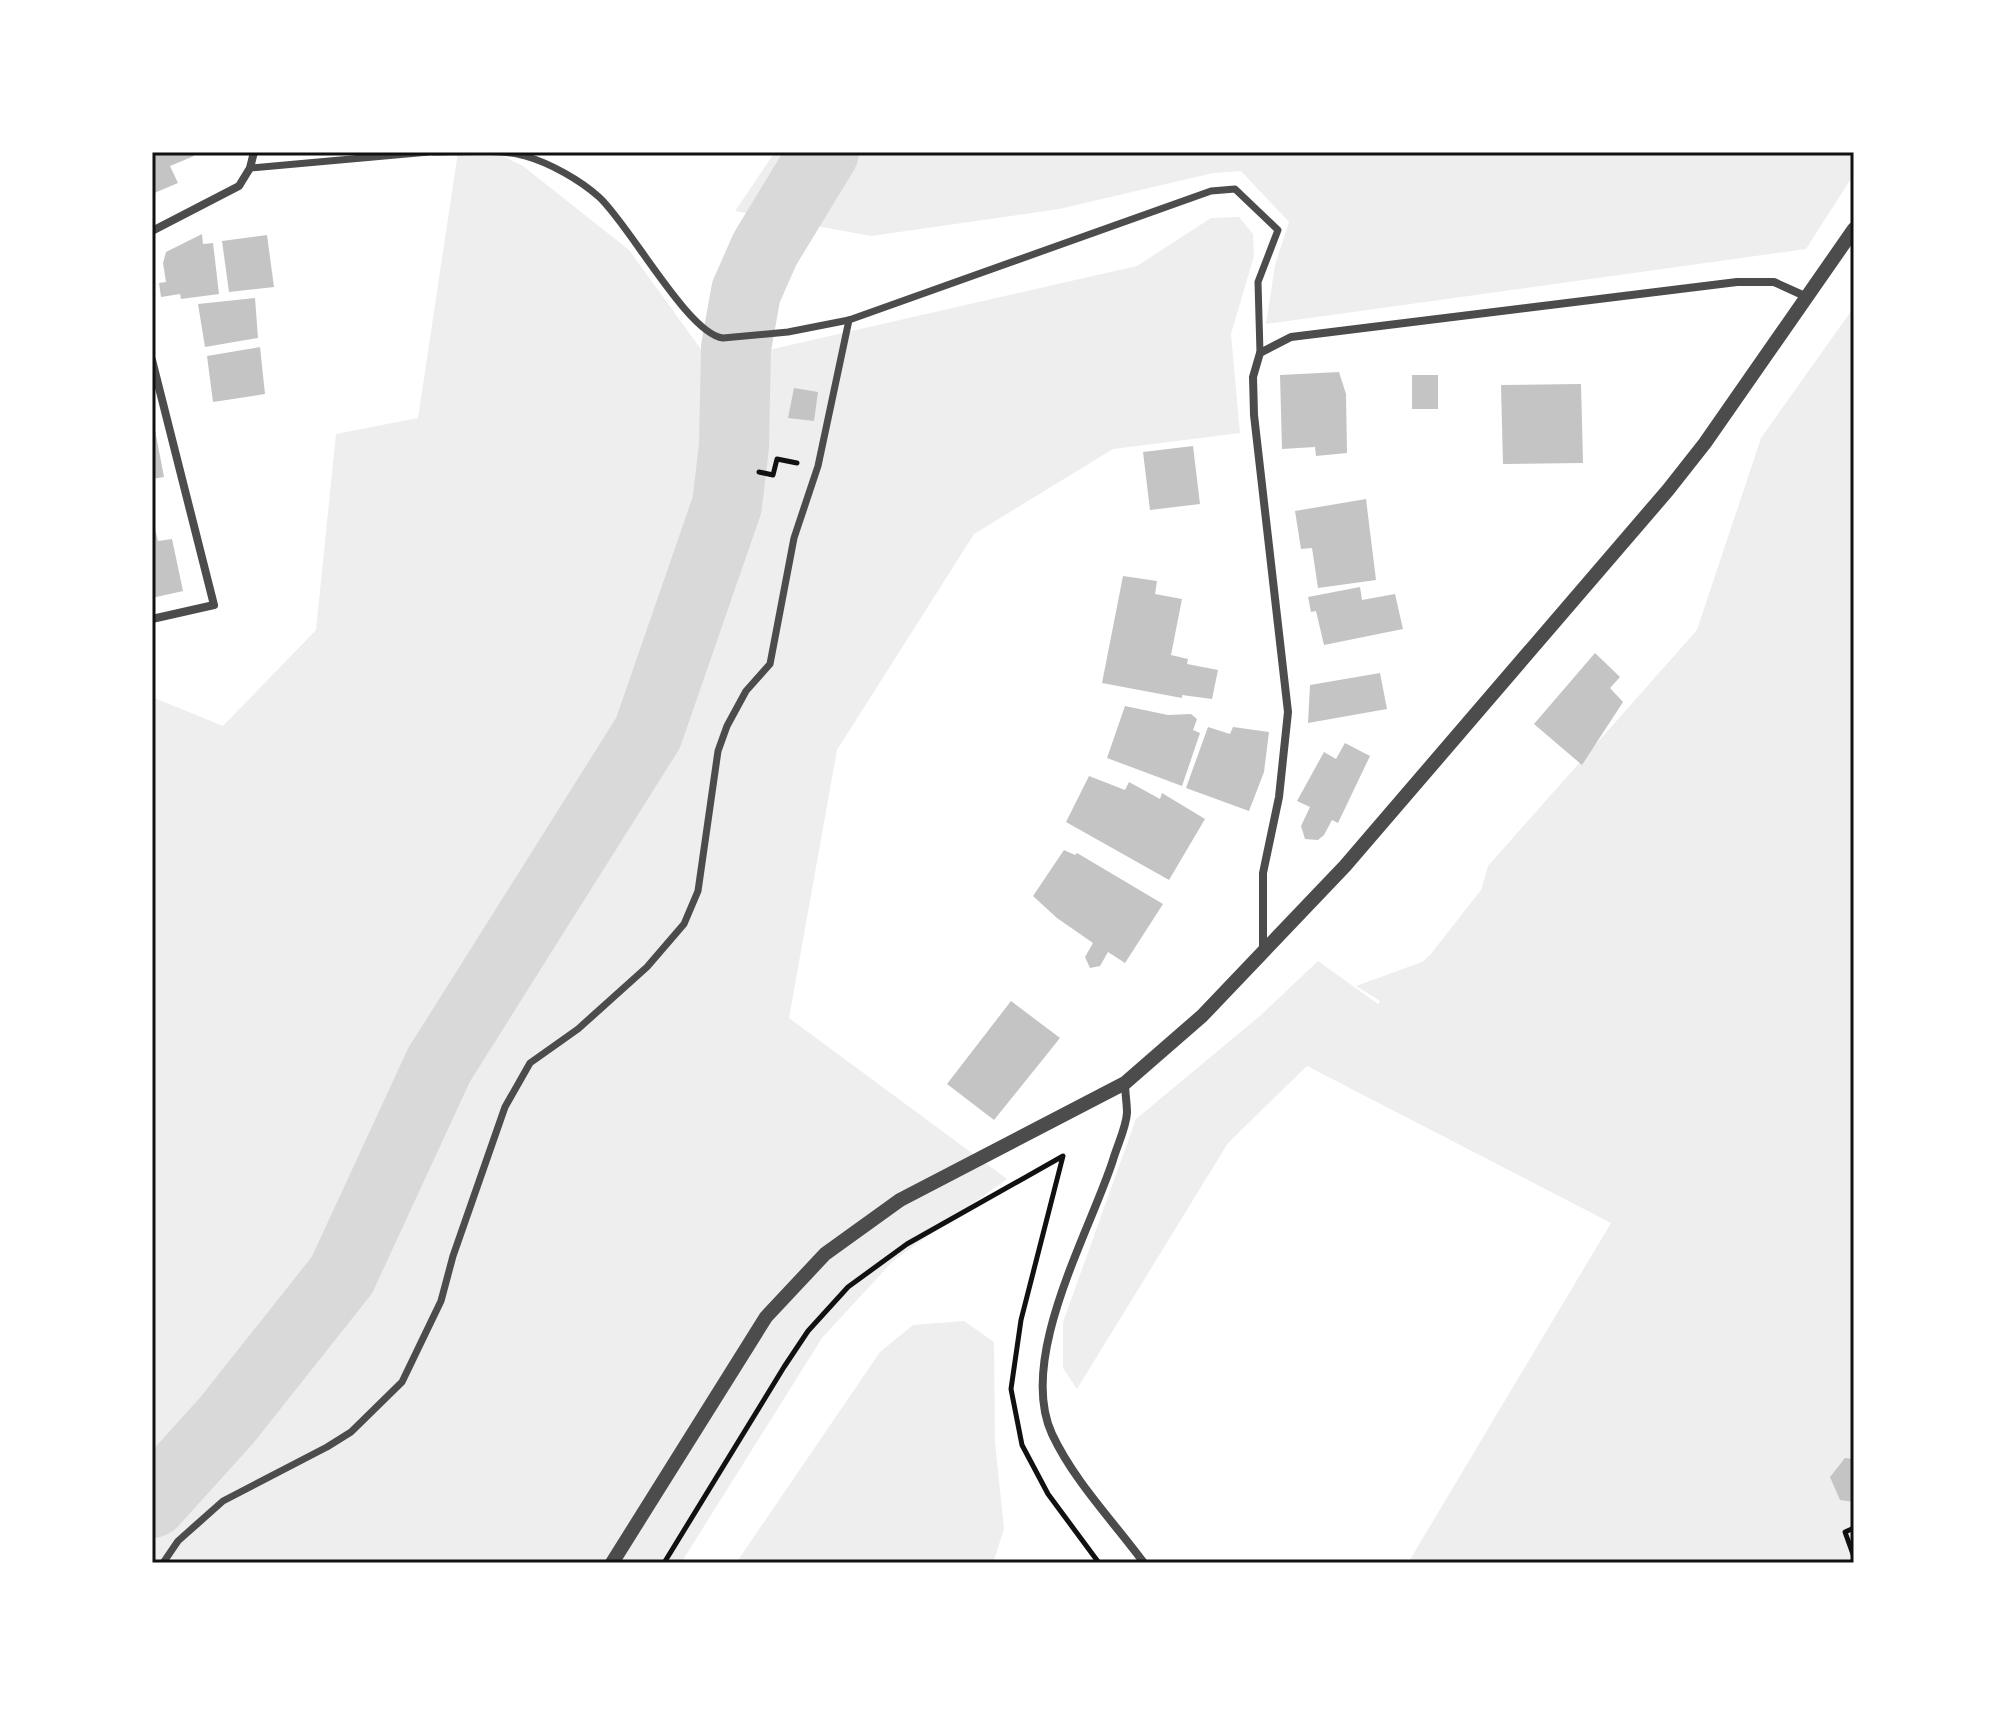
<svg xmlns="http://www.w3.org/2000/svg" width="2006" height="1715" font-family="'Public Sans',sans-serif">
<style>
.green{fill:#eee}
.lines{fill:none;stroke-linecap:round;stroke-linejoin:round}
.river{stroke:#d9d9d9;stroke-width:70}
.building{fill:#c4c4c4}
.path{stroke:#111;stroke-width:5}
.pedestrian{stroke:#4c4c4c;stroke-width:7}
.minor{stroke:#4c4c4c;stroke-width:8}
.tertiary{stroke:#4c4c4c;stroke-width:14}
.neatline{fill:none;stroke:#111;stroke-width:3}
</style>
<rect width="100%" height="100%" fill="#fff"/>
<g class="green">
<polygon points="458,152 494,152 523,166 629,250 711,363 1137,266 1211,218 1239,217 1253,234 1254,256 1231,334 1240,433 1113,449 974,534 837,750 789,1018 1007,1179 893,1261 822,1338 681,1563 152,1563 152,697 223,726 316,630 336,434 418,418"/>
<polygon points="775,152 1854,152 1854,174 1806,249 1266,324 1275,265 1289,222 1241,171 1213,173 1059,209 871,236 735,211"/>
<polygon points="1854,307 1854,1563 1408,1563 1611,1223 1307,1066 1228,1143 1077,1389 1063,1368 1063,1322 1136,1119 1261,1015 1318,961 1378,1004 1380,1001 1356,986 1422,962 1430,955 1481,890 1488,866 1697,630 1761,438"/>
<polygon points="964,1321 994,1342 995,1442 1004,1529 993,1563 736,1563 880,1352 913,1325"/>
</g>
<g class="lines">
<polyline class="river" points="152,1503 227,1420 342,1275 439,1065 648,733 727,505 734,446 736,348 746,292 765,249 824,152"/>
</g>
<g class="building">
<polygon points="152,152 192,152 194,156 170,166 178,183 152,194"/>
<polygon points="202,234 203,244 213,243 219,294 181,299 180,294 161,297 159,283 166,282 163,263 166,252"/>
<polygon points="267,235 274,287 229,292 222,241"/>
<polygon points="255,298 258,338 205,347 198,304"/>
<polygon points="260,347 265,394 213,402 207,356"/>
<polygon points="1339,372 1346,394 1347,453 1316,456 1315,447 1282,449 1280,375"/>
<rect x="1412" y="375" width="26" height="34"/>
<polygon points="1581,384 1583,463 1503,464 1501,385"/>
<polygon points="794,388 818,392 814,421 788,418"/>
<polygon points="152,430 155,430 164,477 152,479"/>
<polygon points="1193,446 1200,504 1150,510 1143,452"/>
<polygon points="1366,499 1376,580 1318,588 1312,548 1301,549 1295,511"/>
<polygon points="155,529 158,541 172,539 183,591 152,598 152,530"/>
<polygon points="1123,576 1157,581 1155,594 1182,599 1171,655 1188,659 1187,664 1218,670 1212,699 1182,695 1182,698 1102,683"/>
<polygon points="1360,587 1362,600 1395,594 1403,629 1324,645 1316,611 1311,612 1308,597"/>
<polygon points="1595,653 1620,677 1610,688 1623,702 1582,765 1534,724"/>
<polygon points="1380,673 1387,709 1308,723 1310,685"/>
<polygon points="1125,706 1168,715 1191,714 1197,719 1193,730 1200,733 1182,786 1107,758"/>
<polygon points="1208,727 1230,734 1233,727 1269,732 1264,772 1249,811 1186,788"/>
<polygon points="1345,743 1370,756 1338,823 1332,820 1324,835 1318,840 1305,839 1301,826 1310,807 1297,801 1324,752 1336,759"/>
<polygon points="1089,776 1125,790 1129,782 1160,799 1162,793 1205,819 1169,880 1066,822"/>
<polygon points="1064,850 1075,855 1077,853 1163,904 1125,963 1108,952 1100,966 1090,968 1085,957 1093,943 1057,918 1033,896"/>
<polygon points="1011,1001 1060,1038 994,1120 947,1084"/>
<polygon points="1845,1458 1854,1459 1854,1502 1840,1500 1830,1477"/>
</g>
<g class="lines">
<g class="path">
<polyline points="759,472 773,475 777,459 797,463"/>
<polyline points="1854,1528 1845,1532 1854,1557"/>
<polyline points="664,1563 784,1367 808,1331 848,1287 907,1244 1063,1156 1021,1320 1011,1389 1022,1445 1048,1494 1099,1563"/>
</g>
<g class="pedestrian">
<path d="M433,152C458,152 503,149 525,156C550,163 580,180 599,197C629,224 688,334 723,338L788,332L849,320L1211,191L1235,189L1278,230L1258,282L1260,353"/>
<polyline points="250,168 429,152"/>
<polyline points="163,1563 178,1541 223,1501 327,1447 351,1432 402,1382 441,1301 453,1256 505,1107 530,1063 578,1029 647,967 684,924 698,891 718,751 727,726 746,691 770,664 794,538 818,466 849,320"/>
</g>
<g class="minor">
<polyline points="152,231 239,186 250,168 254,152"/>
<polyline points="152,360 214,605 152,619"/>
<polyline points="1263,949 1263,873 1279,797 1288,712 1254,415 1253,377 1260,353 1291,337 1737,282 1774,282 1807,297"/>
<path d="M1125,1083C1125,1093 1127,1103 1127,1113C1126,1128 1117,1146 1113,1160C1089,1234 1017,1358 1052,1434C1074,1481 1113,1521 1144,1563"/>
</g>
<polyline class="tertiary" points="612,1563 766,1317 825,1254 900,1200 1125,1083 1202,1016 1345,866 1668,490 1705,443 1854,229"/>
</g>
<rect width="2006" height="1715" fill="none" stroke="#ffffff" stroke-width="308"/>
<rect x="154" y="154" width="1698" height="1407" class="neatline"/>
</svg>
